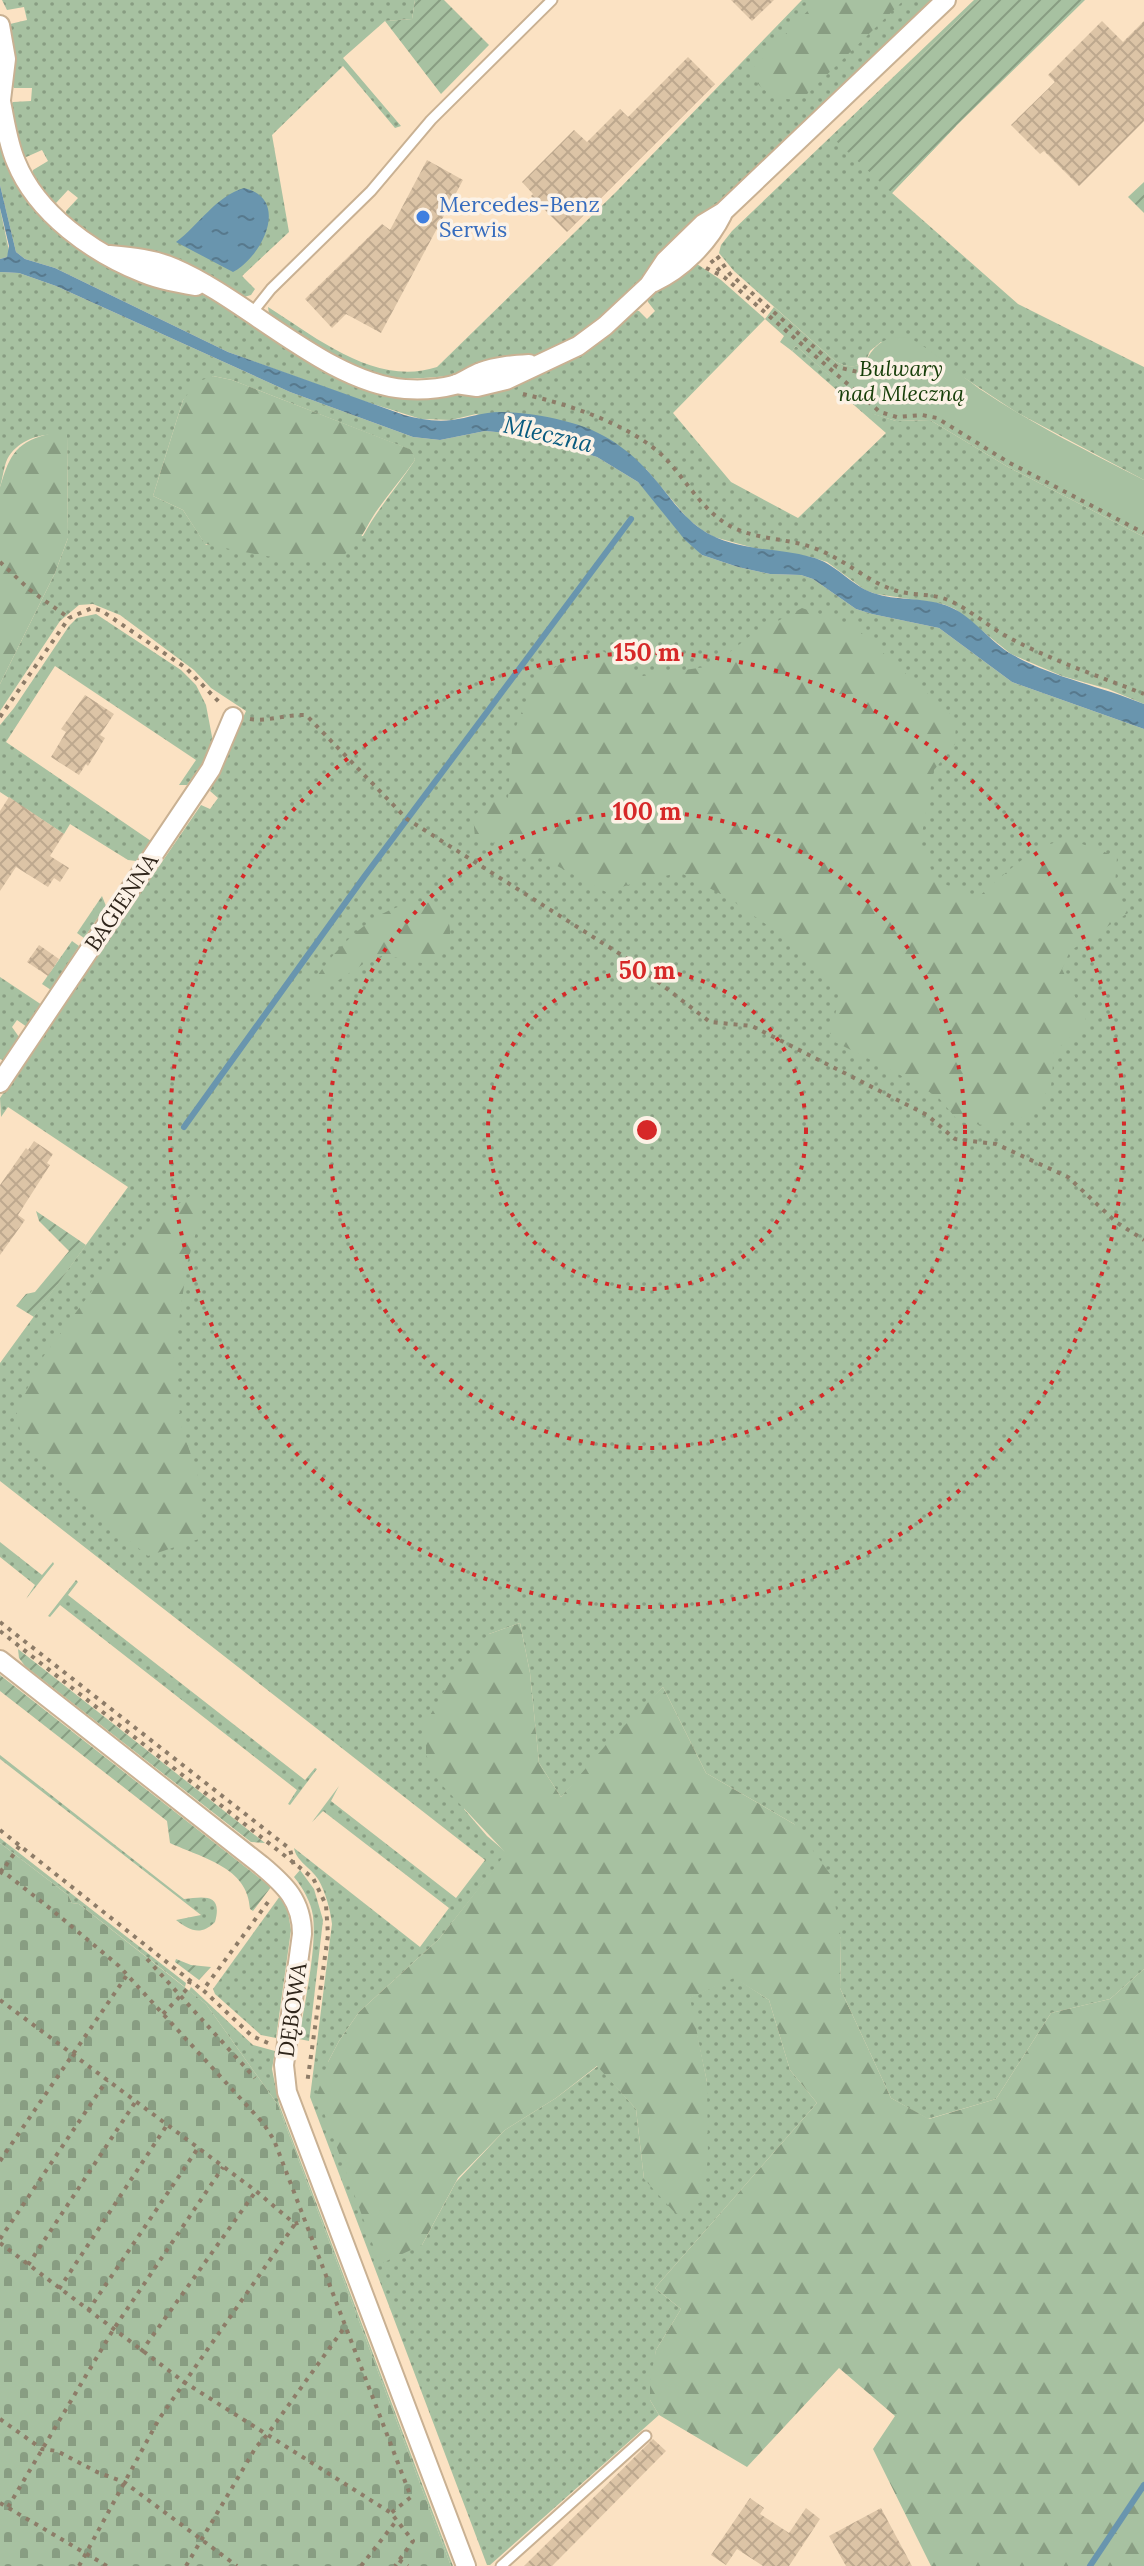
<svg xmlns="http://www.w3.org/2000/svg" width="1144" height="2566" font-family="Lora,serif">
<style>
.grass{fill:url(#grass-dots);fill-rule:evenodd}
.forest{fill:url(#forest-firs)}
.cemetery{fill:url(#cemetery-stones)}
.park{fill:#a7c1a1}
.garden{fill:url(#garden-furrows)}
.water{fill:url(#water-ripples)}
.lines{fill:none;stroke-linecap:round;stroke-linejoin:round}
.stream{stroke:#6995ae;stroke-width:6}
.building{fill:url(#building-cross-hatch)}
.lane-casing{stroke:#c9b193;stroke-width:13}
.street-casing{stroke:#c9b193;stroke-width:22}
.path{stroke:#8d7c68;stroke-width:4;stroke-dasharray:4 6;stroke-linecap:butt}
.lane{stroke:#fff;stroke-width:9}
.street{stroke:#fff;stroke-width:18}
.ring{fill:none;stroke:#d62828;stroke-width:4;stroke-dasharray:4 8}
.shop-dot{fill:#3f7fe0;stroke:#fcf2e6;stroke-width:3}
.labels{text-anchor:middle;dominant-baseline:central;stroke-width:7;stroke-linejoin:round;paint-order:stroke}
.shop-label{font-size:22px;fill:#366cbe;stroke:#fcf2e6;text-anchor:start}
.park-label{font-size:22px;font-style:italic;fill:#163e09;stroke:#fcf2e6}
.street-label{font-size:22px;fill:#30261b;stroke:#fcf2e6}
.water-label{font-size:24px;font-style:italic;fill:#095b7f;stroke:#fcf2e6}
.centre{fill:#d62828;stroke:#fcf2e6;stroke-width:4}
.ring-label{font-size:24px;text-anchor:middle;font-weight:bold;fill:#d62828;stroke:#fcf2e6;stroke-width:7;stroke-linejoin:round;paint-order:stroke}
</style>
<defs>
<pattern id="grass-dots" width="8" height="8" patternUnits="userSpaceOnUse" patternTransform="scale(2)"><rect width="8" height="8" fill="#a7c1a1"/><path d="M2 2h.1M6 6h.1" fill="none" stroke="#889d82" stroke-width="1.8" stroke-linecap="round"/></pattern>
<pattern id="forest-firs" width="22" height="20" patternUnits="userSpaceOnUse" patternTransform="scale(2)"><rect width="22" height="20" fill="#a7c1a1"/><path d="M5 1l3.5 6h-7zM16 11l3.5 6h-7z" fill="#889d82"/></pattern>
<pattern id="cemetery-stones" width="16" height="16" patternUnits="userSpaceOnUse" patternTransform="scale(2)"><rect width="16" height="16" fill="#a7c1a1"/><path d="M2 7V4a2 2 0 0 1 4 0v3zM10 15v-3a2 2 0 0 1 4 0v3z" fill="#889d82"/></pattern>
<pattern id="garden-furrows" width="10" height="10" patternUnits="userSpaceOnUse" patternTransform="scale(2)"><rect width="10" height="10" fill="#a7c1a1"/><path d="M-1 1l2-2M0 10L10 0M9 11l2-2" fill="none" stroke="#889d82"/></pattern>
<pattern id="water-ripples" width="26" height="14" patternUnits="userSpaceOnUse" patternTransform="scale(2)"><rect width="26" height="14" fill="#6995ae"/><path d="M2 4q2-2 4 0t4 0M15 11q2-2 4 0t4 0" fill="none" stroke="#57798d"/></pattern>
<pattern id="building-cross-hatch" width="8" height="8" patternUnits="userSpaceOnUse" patternTransform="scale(2)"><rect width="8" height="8" fill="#dcc4a6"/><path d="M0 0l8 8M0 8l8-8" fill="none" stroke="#bda88e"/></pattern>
</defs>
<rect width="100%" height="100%" fill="#fbe2c3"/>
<g class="grass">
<polygon points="2,0 415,0 412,19 385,21 343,58 401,126 395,128 343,66 272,135 289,232 242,276 255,289 251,295 241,298 107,244 92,236 66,216 66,211 78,198 68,190 56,203 51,202 32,175 33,170 48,161 42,150 24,158 17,139 10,105 13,102 31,101 32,88 14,88 11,84 8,28 10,24 27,20 24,7 7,10"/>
<path d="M802,0H932C859,70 784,139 712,210C670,251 623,308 574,338C536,363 437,384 392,377C346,370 307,338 269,314L268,307C317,338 376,387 437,367L616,192Z"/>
<path d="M974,0H979L904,72L956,126L892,193L1018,304L1144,367V480L1016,412L957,373L881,342L870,351L865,363C855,368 846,367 836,362L734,271L719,253L721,245L732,231Z"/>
<polygon points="0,138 42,216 198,292 368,389 542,372 583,353 615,330 634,310 639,311 647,319 655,311 648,302 648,298 693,264 697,264 721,280 765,319 673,413 731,482 798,518 886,433 792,351 796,346 874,414 896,421 930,420 1008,467 1144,537 1144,704 1108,689 1062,676 1011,654 955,609 943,604 876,594 865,590 827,562 811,557 754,548 714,537 702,530 688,519 646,469 476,414 451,420 421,419 357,399 228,352 55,268 25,259 16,252 0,185"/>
<polygon points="0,208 9,251 7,257 0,259"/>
<path d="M0,272L19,273L56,286L290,392L413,437L440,440L485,431L520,434L597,457L638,482L702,555L738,567L770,574L801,575L813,579L856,609L872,614L939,628L1012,682L1144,729V1969L1110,1999L1051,2013L996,2099L928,2119L891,2098L840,1988L841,1939L794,1824L706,1773L663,1687L561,1797L539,1763L530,1673L520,1623L489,1634L464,1809L487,1836L507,1853L439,1939L359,2012L339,2041L328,2062L422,2245L456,2182L505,2130L556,2098L598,2066L636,2109L644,2179L707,2082L689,1998L734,1977L769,2000L790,2070L817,2103L655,2288L681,2309L656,2350L650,2400L659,2415L490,2565H487L310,2097L332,1924C330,1909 326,1893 318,1879C311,1868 296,1861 294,1848L420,1947L449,1908L323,1811L312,1822L339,1786L331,1801L456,1898L485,1860L0,1481V1363L128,1187L8,1107L1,1117L0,1098L201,805L210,809L218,798L210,791L246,711L211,688L194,670L120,615L93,604L79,605L60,621L0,711V684L55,573L68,538L67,435C46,432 22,437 9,456C4,463 3,478 0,487ZM213,376L232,380L411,450L415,460C398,486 378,508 363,536L206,545L183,510L153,496L183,400Z"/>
<polygon points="96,614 181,670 196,685 206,705 213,742 211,751 187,785 179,785 196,760 55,666 6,742 151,841 136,861 128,860 70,824 64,834 0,792 0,725 14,708 69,626 77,618"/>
<polygon points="102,896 106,906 84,938 77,933"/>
<polygon points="72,941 79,946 51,990 42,984"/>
<polygon points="0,977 42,1005 27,1027 17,1020 12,1027 19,1037 4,1061 0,1059"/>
<polygon points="0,1542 42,1575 53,1562 54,1564 26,1599 35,1585 0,1557"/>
<polygon points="76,1580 78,1582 68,1595 305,1780 315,1768 317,1769 290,1805 288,1804 297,1790 60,1605 50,1617 48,1616"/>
<path d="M0,1755L184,1899C204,1897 223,1893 215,1922C201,1936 190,1931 176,1920L201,1915L0,1759Z"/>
<polygon points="0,1838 186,1983 185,1987 79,1904 72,1903 68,1895 0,1843"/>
<path d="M300,1870L314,1889L323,1920L309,2041L299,2039C304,2005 317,1949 313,1916C311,1902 303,1888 294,1877Z"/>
<polygon points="280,1896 288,1912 291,1930 276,2038 261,2035 215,1994 213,1989"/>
<polygon points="191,1987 253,2045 275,2051 272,2069 279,2104 453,2566 451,2566 278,2105 206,2004 189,1991"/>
</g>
<g class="forest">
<path d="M818,0H904L806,95C786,106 765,94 753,78L754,67Z"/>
<path d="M213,376L232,380L412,450L415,460C403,477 390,492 378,509C366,525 360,547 340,557C312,569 237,550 205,544L183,510L153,496L183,400L197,382Z"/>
<path d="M53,433L67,434L68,538L55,573L0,684V487C10,453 17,441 53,433Z"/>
<path d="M802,608L854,626L956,720L955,744L934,770L920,844L936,881L978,897C1000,879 1032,845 1062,841C1076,840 1103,851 1117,857L1115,885L1128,913L1070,951L1062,969L1087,1022L1054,1052L1051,1087L1026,1116L999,1127L959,1122L938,1097L893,1071L829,1039L840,995L791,942L730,899L681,873L647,879L606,892L546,860L475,837L473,816L493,801L508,798L510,766L515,729L535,679L573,657L601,650L643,676L712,666L750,636Z"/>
<path d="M415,901C421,902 430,902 435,904C451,912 455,940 444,953C440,958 433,961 427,964L384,955L368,961L317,994L309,993C317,968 356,928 380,915C391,909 403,905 415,901Z"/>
<polygon points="193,1194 204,1204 187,1264 173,1364 182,1428 200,1482 202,1538 148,1556 74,1495 23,1442 16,1413 40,1361 111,1265 159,1217"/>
<polygon points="520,1623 530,1673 539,1763 561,1797 611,1739 663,1687 706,1773 794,1824 830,1874 841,1939 840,1988 891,2098 929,2119 996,2099 1051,2013 1110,1999 1144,1969 1144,2566 931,2566 873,2449 895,2416 839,2368 747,2467 659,2415 650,2400 650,2380 656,2350 681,2309 655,2288 817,2103 790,2070 769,2000 734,1978 690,1998 707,2082 708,2157 703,2201 676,2214 644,2179 636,2109 597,2066 556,2098 505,2130 458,2178 422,2245 380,2264 317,2094 328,2062 339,2041 359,2012 439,1939 506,1853 439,1782 426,1755 426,1722 463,1660 489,1634"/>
</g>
<polygon class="cemetery" points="0,1843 68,1895 72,1903 79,1904 206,2004 278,2105 451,2566 0,2566"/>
<path class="park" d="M774,307L836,362C846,367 855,368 865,363C873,345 887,334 908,338C923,342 966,380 983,391C1034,425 1089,452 1144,480V537L1008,467L930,420L896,421L873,414L796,346L792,351L780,342L784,336L765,319Z"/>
<g class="garden">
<polygon points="415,0 444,0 489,45 441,94 385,21 412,19"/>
<polygon points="979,0 1085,0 956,126 892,193 834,139"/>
<polygon points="1144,182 1144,213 1128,197"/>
<polygon points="36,1211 86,1245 34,1317 16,1306 26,1294 35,1292 69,1251 39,1221"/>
<polygon points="18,1649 265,1843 251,1842 25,1666 19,1658"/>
<path d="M0,1675L271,1887L253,1911L250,1909C248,1867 202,1858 170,1843L167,1821L0,1691Z"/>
<polygon points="176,1959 191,1965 211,1967 199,1980 175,1962"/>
</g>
<g class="water">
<path d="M0,185L16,252L25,259L55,268L228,352L404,415C419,419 435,422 452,420C468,418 483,412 500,412C523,412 550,416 572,423C608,433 636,455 659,484C674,503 689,524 711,535C742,551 778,548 811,557C836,563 850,585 873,593C896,601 922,597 945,605C972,614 989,642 1013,655C1054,678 1101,686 1144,704V729L1012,682L939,628L872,614L856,609L813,579L801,575L770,574L738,567L702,555L685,540L638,482L597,457L520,434L485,431L440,440L413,437L290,392L56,286L19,273L0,272V259L7,257L9,246L0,208Z"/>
<path d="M244,188C291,199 262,257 233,272L176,242C199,225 216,196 244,188Z"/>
</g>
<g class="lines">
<g class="stream">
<polyline points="184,1127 364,877 631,519"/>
<polyline points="1090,2566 1144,2485"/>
</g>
</g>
<g class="building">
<polygon points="731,0 774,0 752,21"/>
<polygon points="1102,21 1123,42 1144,21 1144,121 1079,186 1044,151 1040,154 1011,125 1055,82 1048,75"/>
<polygon points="688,57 715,84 567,232 531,196 533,194 522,182 574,130 587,142 620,109 628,117"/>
<polygon points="427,160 463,180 381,333 346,314 332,328 305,299 382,224 390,230"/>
<polygon points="85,695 114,714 100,735 105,738 88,766 86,764 79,775 51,757 66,732 61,729"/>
<polygon points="9,797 64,834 50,856 69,868 60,882 54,878 48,887 16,867 0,891 0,811"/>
<polygon points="39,945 59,959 48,976 27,962"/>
<polygon points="34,1141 53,1154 47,1163 50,1165 18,1215 25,1220 0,1255 0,1185 26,1148 28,1150"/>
<polygon points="653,2439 666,2451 552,2566 524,2566"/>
<polygon points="750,2498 764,2508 760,2514 789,2533 806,2508 820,2519 789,2566 763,2566 737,2549 726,2565 711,2555"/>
<polygon points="881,2508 912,2566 846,2566 829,2536"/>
</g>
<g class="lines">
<g class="lane-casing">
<g id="lane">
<polyline points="252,313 271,289 371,191 431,120 552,0"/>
<polyline points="501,2566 646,2436"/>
</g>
</g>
<g class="street-casing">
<g id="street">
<polyline points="0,25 6,59 1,100"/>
<path d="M0,97C5,119 7,141 16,162C37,214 93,253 143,273C160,280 178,283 196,286"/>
<path d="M109,255C131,257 154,259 174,268C247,299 327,383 405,389C421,390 439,389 454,385C463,382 472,375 481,372C497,366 513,365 529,364"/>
<path d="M654,282C682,269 708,243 722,215"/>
<polyline points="456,384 477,387 506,380 578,346 605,326 649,285 665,261 703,224 723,212 946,0"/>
<polyline points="0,1083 211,769 233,717"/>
<path d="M0,1660L261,1865C285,1885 302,1901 302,1934L284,2065L287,2092L466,2566"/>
</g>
</g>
<g class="path">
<polyline points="717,256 730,274 837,367 858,372 871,371"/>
<polyline points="711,260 723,275"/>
<polyline points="706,268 724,277 880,412 897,417 922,415 937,418 1008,462 1144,533"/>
<path d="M523,394C568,404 632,425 665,458C687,481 703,512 732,527C758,540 787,538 814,548C845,559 866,581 894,590C911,596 931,593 948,600C967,608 982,621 999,632C1044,658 1096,675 1144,694"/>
<polyline points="0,562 30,590 69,618"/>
<polyline points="0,717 69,618 92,608 102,611 186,668 222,705"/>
<path d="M250,719C268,722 287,714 306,715L407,819L631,961L710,1022L752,1026L927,1115L955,1139L996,1144L1068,1177L1116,1222L1144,1240"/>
<polyline points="0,1622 290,1849 294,1866 292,1868"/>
<polyline points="0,1631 313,1878 326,1905 328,1935 307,2084"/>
<polyline points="0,1830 202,1990"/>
<polyline points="0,1869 52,1910 119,1966 263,2123 274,2140 411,2497 391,2513"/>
<polyline points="0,1874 20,1845"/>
<polyline points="147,1959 255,2078"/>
<polyline points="0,2000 256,2191 295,2224 304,2220"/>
<polyline points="163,2014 187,1989 190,1981"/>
<polyline points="268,2043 252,2036 203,1990 271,1898"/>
<polyline points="0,2161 127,1975"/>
<polyline points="0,2239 107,2080"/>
<polyline points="0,2243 184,2382 391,2513 413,2541 395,2566"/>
<polyline points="28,2265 136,2101"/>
<polyline points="59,2289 167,2125"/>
<polyline points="88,2311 198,2148"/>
<polyline points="141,2352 256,2191"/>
<polyline points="0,2419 42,2449 57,2451 97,2472 124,2482 237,2566"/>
<polyline points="0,2503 107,2566"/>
<polyline points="8,2507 113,2330 223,2167"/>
<polyline points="399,2560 408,2566"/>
<polyline points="79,2566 159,2419 295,2224"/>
<polyline points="186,2566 256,2447 267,2435 344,2328"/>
<polyline points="361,2566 397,2520"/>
</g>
<use href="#lane" class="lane"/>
<use href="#street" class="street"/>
</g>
<g class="ring">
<circle cx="647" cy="1130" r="159"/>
<circle cx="647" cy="1130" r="318"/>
<circle cx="647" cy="1130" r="477"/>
</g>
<circle class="shop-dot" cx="423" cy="217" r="8"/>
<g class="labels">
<g class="shop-label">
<text x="439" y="204">Mercedes-Benz<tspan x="439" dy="25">Serwis</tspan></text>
</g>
<g class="park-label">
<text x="901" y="368">Bulwary<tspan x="901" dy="25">nad Mleczną</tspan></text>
</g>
<g class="street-label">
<text transform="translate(121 902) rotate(-56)">BAGIENNA</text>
<text transform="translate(292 2010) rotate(-82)">DĘBOWA</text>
</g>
<g class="water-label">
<text transform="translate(548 434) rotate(13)">Mleczna</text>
</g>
</g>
<circle cx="647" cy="1130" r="12" class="centre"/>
<g class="ring-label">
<text x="647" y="661">150 m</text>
<text x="647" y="820">100 m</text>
<text x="647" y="979">50 m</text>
</g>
</svg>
